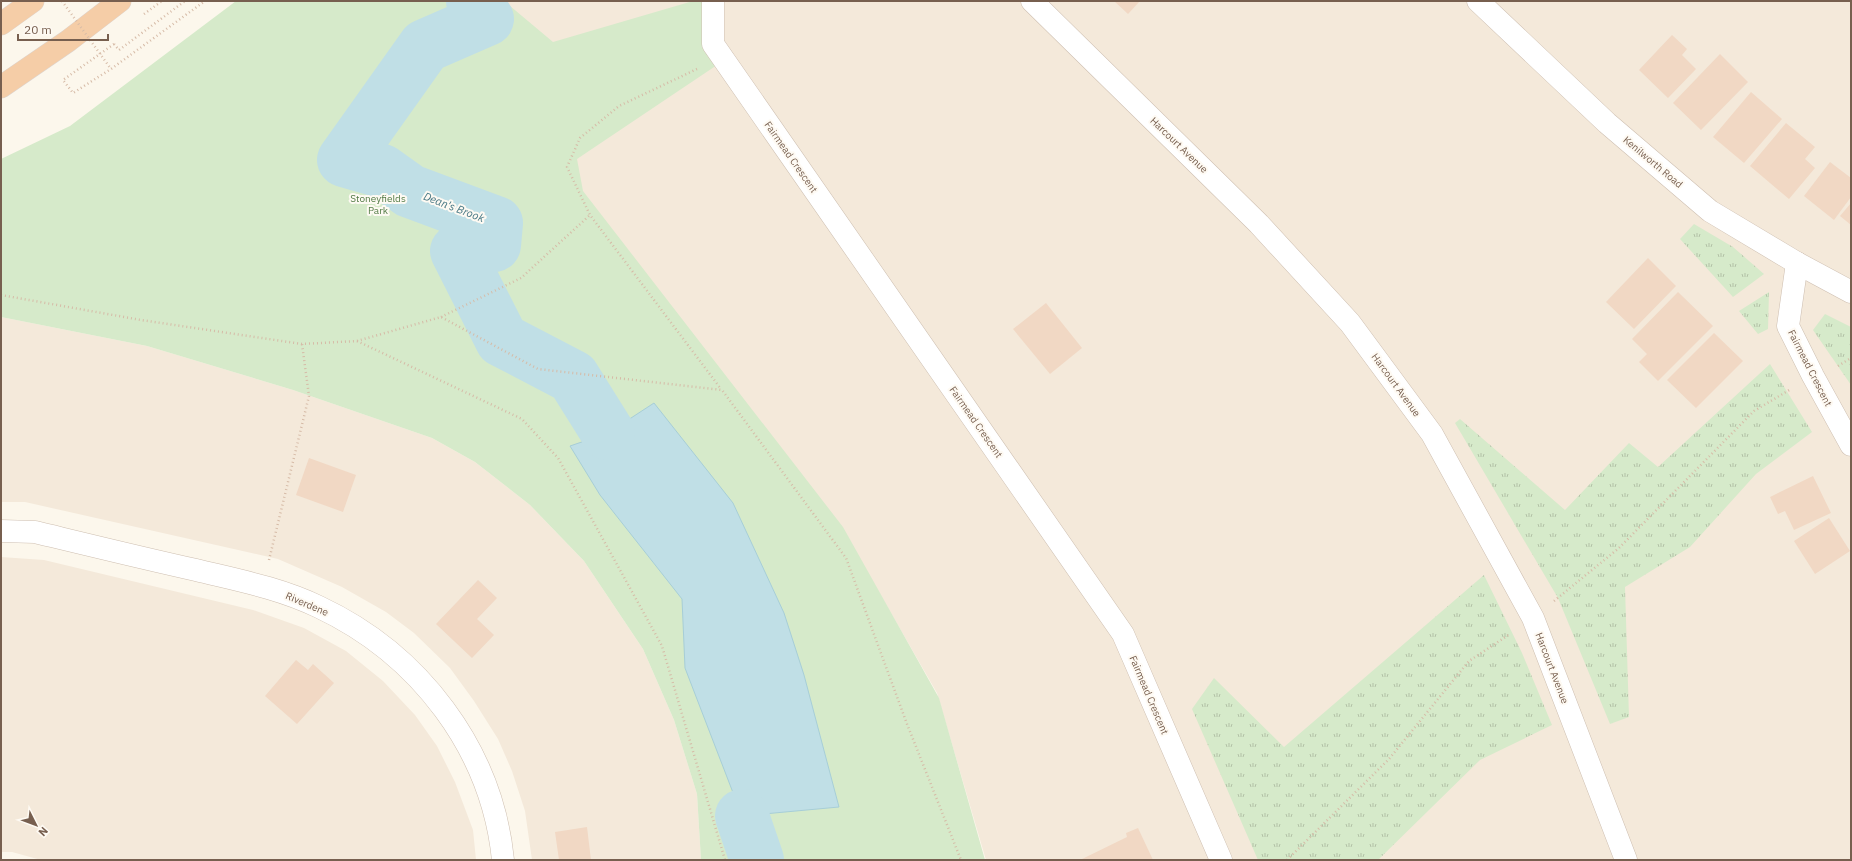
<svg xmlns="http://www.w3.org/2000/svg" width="1852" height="861" font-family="'IBM Plex Sans',sans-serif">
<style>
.residential{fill:#f4e9da}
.grass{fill:url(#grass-tufts)}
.green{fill:#d6eaca}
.water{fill:#c0dfe6;stroke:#a7ced7}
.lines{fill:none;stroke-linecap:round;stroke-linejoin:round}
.river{stroke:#c0dfe6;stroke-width:54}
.building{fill:#f1d8c4}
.minor-casing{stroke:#cebfb1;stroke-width:23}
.trunk-casing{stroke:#dcd5d1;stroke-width:23}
.path{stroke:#d6bba7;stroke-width:2.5;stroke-dasharray:1 3;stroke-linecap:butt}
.minor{stroke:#fff;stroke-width:22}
.trunk{stroke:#f5cda7;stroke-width:22}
.path-bridge{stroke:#d6bba7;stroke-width:2.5;stroke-dasharray:1 3;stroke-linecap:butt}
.labels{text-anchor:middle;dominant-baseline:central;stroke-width:4;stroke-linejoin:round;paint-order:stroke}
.street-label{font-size:10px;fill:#775f4f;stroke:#fefaf3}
.park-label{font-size:10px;fill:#547c47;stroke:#fefaf3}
.water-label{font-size:11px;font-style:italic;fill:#457683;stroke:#fefaf3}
</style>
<defs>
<pattern id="grass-tufts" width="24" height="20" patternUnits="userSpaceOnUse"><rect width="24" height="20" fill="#d6eaca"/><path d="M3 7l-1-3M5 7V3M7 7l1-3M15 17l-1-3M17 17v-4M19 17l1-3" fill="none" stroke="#b2c1a6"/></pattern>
</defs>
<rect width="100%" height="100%" fill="#fcf7ec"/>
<g class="residential">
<polygon points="502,1 1851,1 1851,860 986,860 937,693 842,528 583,192"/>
<polygon points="1,317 147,346 293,390 432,438 475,462 530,505 584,561 643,649 674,720 697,794 701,860 532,860 525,811 512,771 498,739 474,701 450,668 414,633 386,612 342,587 278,559 25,502 1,502"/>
<polygon points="1,557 44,560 253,610 304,628 346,651 383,681 415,715 437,746 455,782 473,830 476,860 41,860 12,852 1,852"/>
</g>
<g class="grass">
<polygon points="1694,224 1733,247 1764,274 1733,297 1680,239"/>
<polygon points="1769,292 1768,329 1758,334 1739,311"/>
<polygon points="1825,314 1851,327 1851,385 1813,330"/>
<polygon points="1770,364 1812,432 1756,474 1690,547 1625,587 1629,717 1610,724 1558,598 1455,423 1460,419 1565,510 1629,443 1658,467"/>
<polygon points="1484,575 1522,653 1552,725 1480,760 1378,860 1258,860 1192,709 1214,678 1284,747"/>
</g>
<polygon class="green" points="236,1 504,1 553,42 693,1 713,1 723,61 577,159 583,191 843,527 939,698 985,860 701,860 697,794 674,720 643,649 584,561 530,505 475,462 432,438 293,390 147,346 1,317 1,159 70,126"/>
<polygon class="water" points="654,403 733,503 784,613 804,675 839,807 742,816 685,668 682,599 600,495 570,446 608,433"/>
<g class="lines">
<g class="river">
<polyline points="473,1 487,19 425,46 344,160 382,171 410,191 496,223 494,245 457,251 502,340 573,377 608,433"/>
<polyline points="742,816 757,860"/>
</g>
</g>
<g class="building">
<polygon points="1114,1 1140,1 1128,14"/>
<polygon points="1672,35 1687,49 1682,55 1696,69 1668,98 1639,70"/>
<polygon points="1720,54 1748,82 1701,130 1673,103"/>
<polygon points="1751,92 1782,119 1744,163 1713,137"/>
<polygon points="1786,123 1815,147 1805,159 1815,168 1789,199 1750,166"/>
<polygon points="1830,162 1851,178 1851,197 1834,220 1804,196"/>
<polygon points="1851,203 1851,225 1840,216"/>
<polygon points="1648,258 1676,286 1634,329 1606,302"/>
<polygon points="1678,292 1713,326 1658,381 1639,362 1647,354 1632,339"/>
<polygon points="1046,303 1082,348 1050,374 1013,329"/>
<polygon points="1714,333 1743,361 1696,408 1667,380"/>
<polygon points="309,458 356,475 343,512 296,495"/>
<polygon points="1813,476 1831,513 1794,530 1785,511 1778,514 1770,497"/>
<polygon points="1829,518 1850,551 1815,574 1794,541"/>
<polygon points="478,580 497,598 477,619 494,635 472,658 436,624"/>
<polygon points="296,660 308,670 313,664 334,683 297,724 265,696"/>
<polygon points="587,827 591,860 559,860 555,832"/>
<polygon points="1138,828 1153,860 1080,860 1127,837 1126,833"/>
</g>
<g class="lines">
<g class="minor-casing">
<g id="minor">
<polyline points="713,1 713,44 1123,634 1221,860"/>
<polyline points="1032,1 1259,224 1350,323 1432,434 1533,618 1626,860"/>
<polyline points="1478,1 1607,123 1710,211 1797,263 1851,292"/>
<polyline points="1797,263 1788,326 1813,376 1851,445"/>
<path d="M1,531L35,532C89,545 142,558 196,570C237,580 280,588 319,607C419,654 492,749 503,860"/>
</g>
</g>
<g class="trunk-casing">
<g id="trunk">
<polyline points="1,24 33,1"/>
<polyline points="1,87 68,41 120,1"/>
</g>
</g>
<g class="path">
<polyline points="144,14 162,1"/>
<polyline points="114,44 63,80 73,93 111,69 205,1"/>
<polyline points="114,44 119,50 185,1"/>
<polyline points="697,69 619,106 580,138 567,167 590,215 721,389"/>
<polyline points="1,295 141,320 302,344 357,341 441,317 538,369 722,390 846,558 907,724 961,860"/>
<polyline points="441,317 521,278 590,215"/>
<polyline points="357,341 522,419 558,458 662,646 725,860"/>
<polyline points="1838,366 1851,358"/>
<polyline points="269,560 309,396 302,344"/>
<polyline points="1554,601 1619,548 1754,411 1791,389"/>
<polyline points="1287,860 1389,759 1469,661 1510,634"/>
</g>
<use href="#minor" class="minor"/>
<use href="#trunk" class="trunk"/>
<polyline class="path-bridge" points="62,1 111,69"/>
</g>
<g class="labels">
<g class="street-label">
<text transform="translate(1179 145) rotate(44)">Harcourt Avenue</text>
<text transform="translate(791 157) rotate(55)">Fairmead Crescent</text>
<text transform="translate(1653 162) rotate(40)">Kenilworth Road</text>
<text transform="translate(1810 368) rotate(63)">Fairmead Crescent</text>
<text transform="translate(1396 385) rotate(54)">Harcourt Avenue</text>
<text transform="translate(976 422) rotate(55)">Fairmead Crescent</text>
<text transform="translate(307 604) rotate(23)">Riverdene</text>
<text transform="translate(1552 668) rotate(69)">Harcourt Avenue</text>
<text transform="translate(1149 695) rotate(67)">Fairmead Crescent</text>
</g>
<g class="park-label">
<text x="378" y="198">Stoneyfields<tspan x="378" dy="12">Park</tspan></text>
</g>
<g class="water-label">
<text transform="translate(454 207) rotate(21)">Dean's Brook</text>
</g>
</g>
<rect width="1852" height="861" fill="none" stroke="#775f4f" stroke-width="4"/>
<g transform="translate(36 825) rotate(132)" stroke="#fefaf3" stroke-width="3" paint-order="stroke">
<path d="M0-3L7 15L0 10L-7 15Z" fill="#775f4f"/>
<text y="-6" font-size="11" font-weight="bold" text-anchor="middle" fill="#775f4f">N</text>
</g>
<path d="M18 34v6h90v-6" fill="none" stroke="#775f4f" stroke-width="2"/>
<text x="24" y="34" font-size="12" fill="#775f4f" stroke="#fefaf3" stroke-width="3" paint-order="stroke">20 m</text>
</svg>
